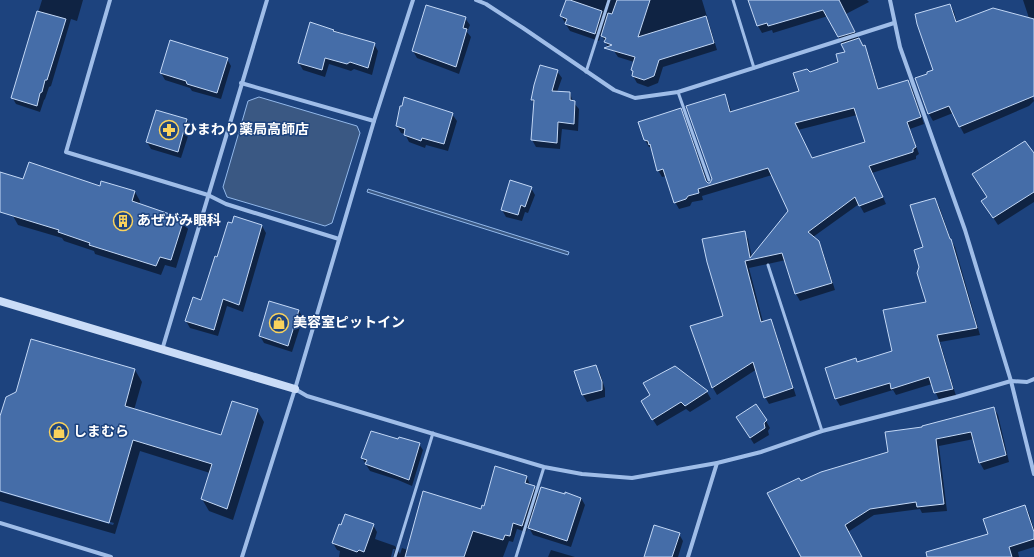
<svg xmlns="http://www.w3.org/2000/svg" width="1034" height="557" font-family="'Alegreya Sans','Noto Sans JP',sans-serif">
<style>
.water{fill:#3a5883;stroke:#92b8ea}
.shadow{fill:#0007;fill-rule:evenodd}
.building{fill:#456da8;stroke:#c3d8f6;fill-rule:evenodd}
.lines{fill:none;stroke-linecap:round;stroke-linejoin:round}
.lane{stroke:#9fbde8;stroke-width:3}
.street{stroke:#9fbde8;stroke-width:4}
.secondary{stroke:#cadcf7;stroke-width:8}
.labels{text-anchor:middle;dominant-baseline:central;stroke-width:3;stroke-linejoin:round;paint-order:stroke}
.poi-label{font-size:14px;font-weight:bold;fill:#fff;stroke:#1d437e;text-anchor:start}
</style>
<rect width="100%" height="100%" fill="#1d437e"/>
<g class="water">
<polygon points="259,97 357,126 360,133 332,223 325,226 227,197 223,187 248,101"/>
<polygon points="368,189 569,252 568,255 367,192"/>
</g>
<g class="shadow">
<polygon points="42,0 83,0 77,21 71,19 51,86 49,87 45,99 44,100 40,112 16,104 12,97"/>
<polygon points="567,0 702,0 717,50 663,67 658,83 648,87 637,83 633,76 634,73 632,70 634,62 618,57 614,51 609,49 601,34 599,41 570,31 561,16"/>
<path d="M755,0H867L869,2L846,14L863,47H864L868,54L879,90L907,81L912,88L924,124L910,129L919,154L916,156V159L872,173L886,204L864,213L859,204L813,237L818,241L822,249L835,290L800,301L796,294L786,260L749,268L763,322L770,320L774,327L796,396L769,404L765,397L757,369L717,395L713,388L691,327L724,317L744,232L748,239L752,257L789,212L772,175L702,196L703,200L692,202L690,206L679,209L675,202L666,176L662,177L658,170L651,147H649L645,140L680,109L684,116L708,183L710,184L713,179L724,95L728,102L732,113L800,92L810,73L840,63L846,52L828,16L773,33L772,30L762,33L758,26L750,2ZM857,115L866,143L812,159L798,130Z"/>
<polygon points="1023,0 1034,0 1034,57 1019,62 1034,101 1029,106 964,134 953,113 933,121 929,114 916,78 928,74 934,70 950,5 954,12 957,23 1029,18"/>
<polygon points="427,6 465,18 470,25 467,32 471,37 459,74 417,58 413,51"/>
<polygon points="333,30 374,44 378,51 372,75 354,69 351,71 329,64 325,77 303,70 299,63"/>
<polygon points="227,59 231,66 221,99 192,91 190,88 165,80 161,73"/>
<polygon points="557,71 562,78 557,92 570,93 573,102 579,109 578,131 562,129 560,149 536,147 532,140 535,105 532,100 535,86"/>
<polygon points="452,114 457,121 448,151 426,145 425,148 409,142 405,134 401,133 397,126"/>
<polygon points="187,120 191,127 181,158 151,149 147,142"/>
<polygon points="1034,155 1034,202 998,225 987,208 988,197"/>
<polygon points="102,182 135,192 140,201 139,205 183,220 188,229 176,268 165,265 161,275 95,254 94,251 64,241 62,238 18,225 13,216 100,187"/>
<polygon points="531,188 535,195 528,213 525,212 522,221 506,217 502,210"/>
<polygon points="935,199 939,206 951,240 955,247 980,335 940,342 956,396 939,400 932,384 896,395 893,390 840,406 836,399 827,368 857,363 893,352 927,303 925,248"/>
<polygon points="233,224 262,226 266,233 243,312 227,306 218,336 190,328 186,321 202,301 218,258"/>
<polygon points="270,302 299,311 303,318 292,352 264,343 260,336"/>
<polygon points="31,340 135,370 142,382 134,410 222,437 257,410 264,422 233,520 209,511 202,499 210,473 140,451 115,534 0,501 0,492 113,525 114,523 0,490 0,419 17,392"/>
<polygon points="596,366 600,373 605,389 605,397 587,402 583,395 576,371"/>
<polygon points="675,367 707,392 711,399 690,412 686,409 657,426 646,409 652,396"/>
<polygon points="994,408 998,415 1009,462 984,470 980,463 974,439 939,446 947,511 922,513 920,509 874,515 848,532 861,557 799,557 801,556 801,482 889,453 923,428"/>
<polygon points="766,421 770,428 768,431 769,435 754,444 741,424"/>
<polygon points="399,441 419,444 423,450 412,486 398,480 370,471 362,458"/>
<polygon points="527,477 530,485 534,487 539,495 581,498 585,505 571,547 533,535 528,526 526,532 517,529 513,542 509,541 503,557 393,557 395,549 393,549 391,557 339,557 340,551 337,550 333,543 373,525 377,532 375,539 395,546 400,554 402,548 408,550 481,511 485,507"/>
<polygon points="1025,506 1029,513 1034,529 1034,547 1018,552 1019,557 930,557 989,535"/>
<polygon points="679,534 683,541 678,557 645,557"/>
<polygon points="551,550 575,557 548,557"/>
</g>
<g class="building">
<polygon points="566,0 570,0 602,11 595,34 565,24 567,19 560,16"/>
<polygon points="617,0 650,0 638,37 706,16 714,43 659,60 654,76 644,80 632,76 633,71 631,70 635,57 604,48 612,45 604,42 606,38 601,36 608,13 612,14"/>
<polygon points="748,0 839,0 855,32 838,37 823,10 768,26 767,23 757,26"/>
<polygon points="950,4 956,22 993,8 1034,19 1034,96 959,127 949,106 928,114 915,78 927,74 927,72 933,70 917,24 915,14"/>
<polygon points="426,5 466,17 463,28 467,29 456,67 412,51"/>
<polygon points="37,11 66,19 47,80 45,80 42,92 40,93 37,106 11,98"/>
<polygon points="310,22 334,30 333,31 375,43 368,68 350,62 347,64 325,58 322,70 298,63"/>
<path d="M859,38L863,46L865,45L878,89L908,80L921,117L907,122L916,147L913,149V152L869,166L883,197L859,206L855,197L808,232L819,241L832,283L795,294L782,253L745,261L761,322L771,319L793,388L764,398L753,362L712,388L690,326L723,316L707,262L702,239L745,231L750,258L788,211L768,168L698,189L699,193L688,196L686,199L674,203L663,169L657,171L650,144L649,145L648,141L644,140L638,122L681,108L706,181L708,183H710L712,179L686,106L725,94L730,112L799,91L793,73L807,69L810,72L838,62L836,54L845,52L841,44ZM854,108L865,142L812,158L795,123Z"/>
<polygon points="170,40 228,58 217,93 187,84 186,81 160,73"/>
<polygon points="540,65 558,70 552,91 570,92 570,100 575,101 574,124 558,122 557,143 531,140 534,100 531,100 534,85"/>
<polygon points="404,97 453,113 444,144 422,138 421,141 404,135 405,129 396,126 400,106 402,106"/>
<polygon points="156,110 187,119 178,152 146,142"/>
<polygon points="1025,141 1034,153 1034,192 993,218 981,201 987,197 972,174"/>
<polygon points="29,162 100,186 101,181 135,191 132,201 184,219 171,260 160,257 156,266 89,245 90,243 58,232 59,230 0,212 0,172 23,179"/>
<polygon points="510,180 532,187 525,207 521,205 518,215 501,210"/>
<polygon points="935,198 950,239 951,239 977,328 937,335 953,389 934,393 929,377 891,389 890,383 835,399 825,368 856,358 857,362 892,351 883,310 926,302 917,273 919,267 914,250 923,247 910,205"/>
<polygon points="234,216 262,225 239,305 223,299 214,330 185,321 193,297 201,300 215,256 217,257 228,222 232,223"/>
<polygon points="269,301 299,310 288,346 259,336"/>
<polygon points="31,339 135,369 125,406 221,435 232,401 258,409 227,509 201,499 212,464 133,440 109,523 0,491 0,416 6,397 16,392"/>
<polygon points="596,365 602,382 602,390 582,395 574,371"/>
<polygon points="675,366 708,391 685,406 681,402 652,420 641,401 650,395 643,383"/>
<polygon points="756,404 767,420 764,423 765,428 750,438 736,417"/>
<polygon points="994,407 1006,455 979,463 971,432 936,439 944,504 917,507 916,502 870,509 845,525 862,557 801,557 767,493 799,478 801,481 821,472 888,452 885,432 922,427 922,426"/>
<polygon points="371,431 398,439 399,437 420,443 409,480 393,474 365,464 367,460 361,458"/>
<polygon points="495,466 527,476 525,483 535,486 522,526 513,523 510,536 505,535 503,540 473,531 464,557 405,557 423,491 481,509 482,505 484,506"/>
<polygon points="541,487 565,494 565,492 581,498 567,541 528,528"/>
<polygon points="1025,505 1034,532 1034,539 1009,547 1012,557 927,557 926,552 988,534 983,519"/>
<polygon points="345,514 374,524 364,552 359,550 357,552 332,543 339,524 341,525"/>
<polygon points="654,525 680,533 672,557 644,557"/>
</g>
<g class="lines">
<g class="lane">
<polyline points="733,0 754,68"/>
<polyline points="586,72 609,0"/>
<polyline points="678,92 709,180"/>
<polyline points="768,265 822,431"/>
<polyline points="395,557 433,433"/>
<polyline points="516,557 544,467"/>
</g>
<g class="street">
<polyline points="110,0 66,152 208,195 226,204 339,239"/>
<polyline points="476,0 486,4 523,28 614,90 635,98 678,92 894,23"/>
<polyline points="890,0 900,47 965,230 1011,381 1034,474"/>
<polyline points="241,83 374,121"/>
<polyline points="162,350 267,0"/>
<polyline points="295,389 307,396 544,467 582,474 632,478 717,463 761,452 822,431 956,397 1011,381 1027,382 1034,379"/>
<polyline points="0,523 111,557"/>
<polyline points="242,557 295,389 374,121 413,0"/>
<polyline points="688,557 717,463"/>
</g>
<polyline class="secondary" points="0,301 295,389"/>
</g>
<defs>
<g id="pharmacy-ring" transform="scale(1)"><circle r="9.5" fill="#1d437e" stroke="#f9d25d" stroke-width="1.5"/><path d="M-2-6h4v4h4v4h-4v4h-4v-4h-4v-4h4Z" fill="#f9d25d"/></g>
<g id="building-ring" transform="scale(1)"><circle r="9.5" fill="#1d437e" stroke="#f9d25d" stroke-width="1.5"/><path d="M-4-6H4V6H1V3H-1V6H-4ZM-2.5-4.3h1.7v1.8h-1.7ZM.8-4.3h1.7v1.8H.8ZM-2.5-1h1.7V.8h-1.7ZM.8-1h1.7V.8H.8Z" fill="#f9d25d"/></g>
<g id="shop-ring" transform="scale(1)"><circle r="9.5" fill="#1d437e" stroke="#f9d25d" stroke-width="1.5"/><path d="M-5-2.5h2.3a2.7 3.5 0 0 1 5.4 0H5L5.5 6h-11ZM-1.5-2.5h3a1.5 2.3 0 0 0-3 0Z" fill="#f9d25d"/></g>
</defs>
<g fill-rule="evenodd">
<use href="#pharmacy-ring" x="169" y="130"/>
<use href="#building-ring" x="123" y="221"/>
<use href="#shop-ring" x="279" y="323"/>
<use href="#shop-ring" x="59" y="432"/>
</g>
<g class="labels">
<g class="poi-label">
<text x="183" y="130">ひまわり薬局高師店</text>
<text x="137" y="221">あぜがみ眼科</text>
<text x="293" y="323">美容室ピットイン</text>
<text x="73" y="432">しまむら</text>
</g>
</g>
</svg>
